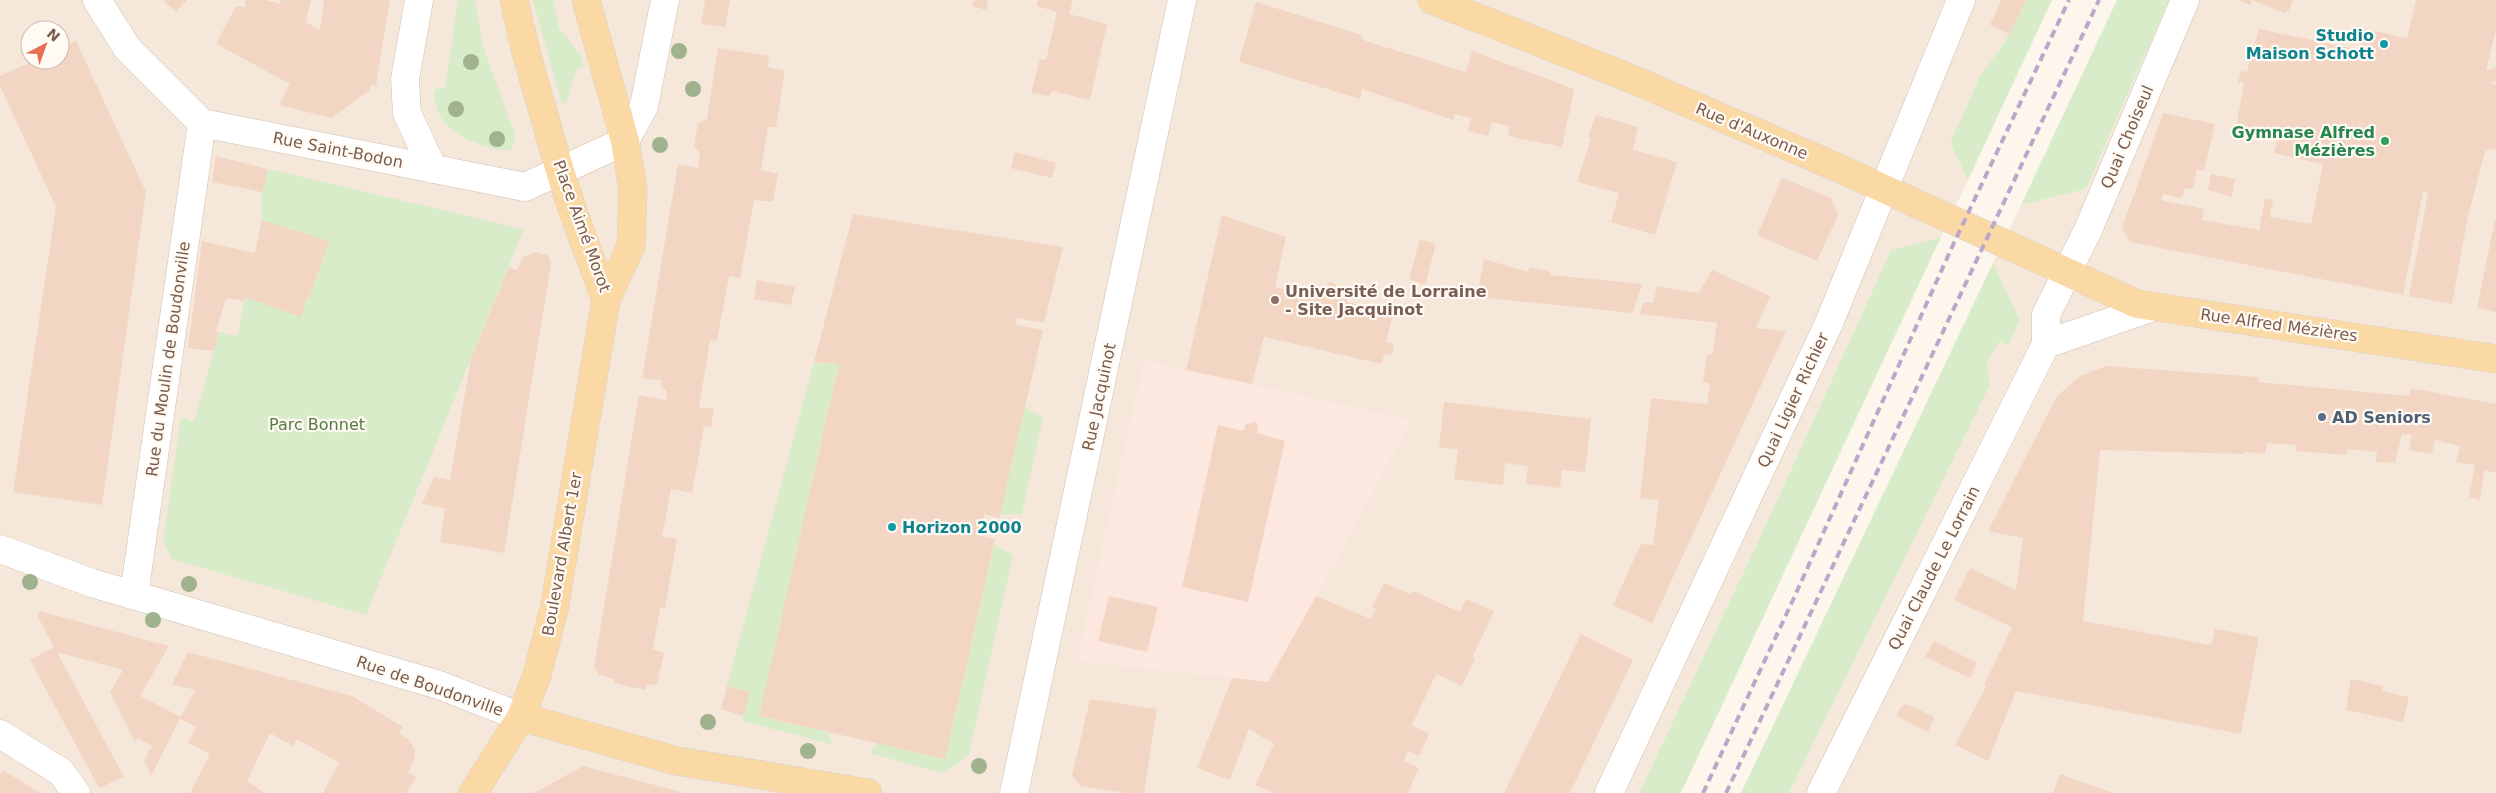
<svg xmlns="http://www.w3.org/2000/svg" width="2496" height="793" font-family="'DejaVu Sans',sans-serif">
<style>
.residential{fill:#f5e8da;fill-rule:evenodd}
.commercial{fill:#fde8e0}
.green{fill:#d8ecc9}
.building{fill:#f3d5c3}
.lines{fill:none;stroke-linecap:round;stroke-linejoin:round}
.minor-casing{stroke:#d1beb0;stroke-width:29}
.major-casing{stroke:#dad1cd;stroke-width:29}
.minor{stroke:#fff;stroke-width:28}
.major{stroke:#fbd9a5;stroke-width:28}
.rail{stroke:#b9a8c9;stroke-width:4;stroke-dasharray:8 5;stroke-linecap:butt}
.tree{fill:#a0b28e}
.culture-dot{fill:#0f9aa8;stroke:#fffaf3;stroke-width:2}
.leisure-dot{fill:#2e9e5b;stroke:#fffaf3;stroke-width:2}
.education-dot{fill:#8d6e63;stroke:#fffaf3;stroke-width:2}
.service-dot{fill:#5c6f8a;stroke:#fffaf3;stroke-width:2}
.labels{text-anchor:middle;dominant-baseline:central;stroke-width:4.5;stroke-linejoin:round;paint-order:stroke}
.culture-label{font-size:16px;font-weight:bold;fill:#0d838f;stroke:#fffaf3;text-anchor:end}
.street-label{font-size:16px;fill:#7a5c4d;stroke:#fffaf3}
.leisure-label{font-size:16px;font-weight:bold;fill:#27864d;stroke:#fffaf3;text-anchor:end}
.education-label{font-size:16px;font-weight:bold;fill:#785e54;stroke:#fffaf3;text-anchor:start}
.service-label{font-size:16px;font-weight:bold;fill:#4e5e75;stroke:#fffaf3;text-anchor:start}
.park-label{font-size:16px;fill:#537a41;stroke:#fffaf3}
</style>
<rect width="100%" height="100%" fill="#fdf6ec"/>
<g class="residential">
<path d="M0,0H2026L2010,34L1979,78L1950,143L1968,180L1941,237L1891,250L1762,533L1639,793H0ZM30,30H60V60H30Z"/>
<polygon points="2169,0 2496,0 2496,793 1789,793 1990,385 1987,363 2000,341 2007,346 2020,320 1993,263 2021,205 2086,189"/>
</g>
<polygon class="commercial" points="1144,360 1411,420 1350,536 1268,682 1077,661"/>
<g class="green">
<path d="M458,0H475L483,47L514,131L515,141L510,150C495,152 463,139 451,130C441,122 433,102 434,91L438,88H445Z"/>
<polygon points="533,0 553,0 559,28 580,54 584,67 577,69 567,101 562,104"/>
<polygon points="2026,0 2052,0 1968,180 1950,143 1979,78 2010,34"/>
<polygon points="2117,0 2169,0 2086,189 2021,205"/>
<polygon points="268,169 524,229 366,615 172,559 163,542 181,417 194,422 219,332 237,336 262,220 262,192"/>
<polygon points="1941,237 1681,793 1639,793 1762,533 1891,250"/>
<polygon points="1993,263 2020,320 2008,346 2000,341 1987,363 1990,385 1789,793 1741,793"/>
<polygon points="814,362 839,364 759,716 830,733 831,744 742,721 749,692 727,686"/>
<polygon points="1025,407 1043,417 1022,514 999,515"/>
<polygon points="994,545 1013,555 969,754 959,763 942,773 869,753 878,743 945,759"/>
</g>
<g class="building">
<polygon points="163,0 187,0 176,12"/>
<polygon points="246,0 266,0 280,4 281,0 311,0 306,22 320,30 324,0 390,0 376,86 371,84 369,91 331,118 279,105 290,84 216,44 236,6 245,7"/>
<polygon points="705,0 730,0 725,27 701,24"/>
<polygon points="974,0 988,0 986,10 972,6"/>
<polygon points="1038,0 1073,0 1069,14 1107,24 1090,100 1052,91 1049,96 1031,93 1040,59 1046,60 1057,12 1037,6"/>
<polygon points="2001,0 2026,0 2010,34 1990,25"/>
<polygon points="2238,0 2293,0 2289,10 2284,13 2252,0 2250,5"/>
<polygon points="2416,0 2496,0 2496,30 2486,71 2496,67 2496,81 2490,84 2496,85 2496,150 2490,148 2485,152 2468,216 2452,304 2409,296 2428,193 2423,192 2403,295 2130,242 2122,228 2163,113 2215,124 2204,171 2197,170 2193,189 2184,188 2183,196 2179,198 2163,194 2161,200 2204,209 2202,220 2259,230 2265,198 2273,200 2270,217 2311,224 2323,164 2274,153 2278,137 2236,128 2244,83 2238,82 2241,71 2247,72 2259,29 2360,50 2364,29 2407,38"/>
<polygon points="1256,2 1362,35 1361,39 1375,44 1466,72 1472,51 1574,89 1562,147 1508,136 1510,126 1492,122 1488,136 1468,131 1471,118 1455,114 1453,120 1362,89 1360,99 1239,62"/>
<polygon points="76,41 146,192 102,505 13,492 56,207 0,86 0,76 35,60 60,60 60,49"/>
<polygon points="718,48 769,56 767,67 785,71 776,127 768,127 761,170 778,174 773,202 754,200 740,278 729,276 717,341 710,340 699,407 714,409 711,427 704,426 692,493 671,489 662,537 677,539 665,608 660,608 653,649 664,653 657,685 647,684 645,690 614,683 614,679 599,675 594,667 639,395 666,400 667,391 660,385 662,381 642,378 678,164 698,168 700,153 694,147 698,123 707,119"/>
<polygon points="1596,115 1638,127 1633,150 1677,162 1655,235 1611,222 1619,193 1577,182 1591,138 1588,137"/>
<polygon points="1015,152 1056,163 1052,178 1011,168"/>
<polygon points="216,156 268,169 262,192 212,182"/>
<polygon points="2211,174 2235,179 2232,197 2208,190"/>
<polygon points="1782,178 1831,198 1838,215 1817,261 1757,235"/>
<polygon points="853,214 1063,247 1044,323 1017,318 1016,325 1043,330 999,518 984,514 980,536 995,539 945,759 759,716 839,364 814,362"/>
<polygon points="1222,215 1286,237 1275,287 1324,297 1329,281 1348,292 1347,302 1393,313 1386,342 1394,343 1392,355 1384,354 1382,364 1264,337 1252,384 1186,370"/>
<polygon points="2495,219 2496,219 2496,312 2477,308"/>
<polygon points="262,220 329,241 309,298 307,297 301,317 245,297 245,301 226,298 216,331 219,332 214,351 188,348 202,241 255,253"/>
<polygon points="1420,239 1436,244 1425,285 1409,279"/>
<polygon points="536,252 549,256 551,264 504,553 440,542 445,508 422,504 434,477 450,480 471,359 509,267 517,270 523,257"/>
<polygon points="1484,259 1528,272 1529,267 1550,272 1550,275 1642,284 1633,313 1477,297"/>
<polygon points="1712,270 1770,296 1756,328 1786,331 1652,623 1613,605 1641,544 1653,545 1659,500 1640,498 1651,398 1707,404 1710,384 1703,382 1707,355 1712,355 1717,323 1640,314 1643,302 1653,303 1657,286 1699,293"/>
<polygon points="757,280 795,287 791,305 754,299"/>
<polygon points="2106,366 2259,377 2258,382 2409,396 2411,389 2415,389 2496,404 2496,473 2484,470 2480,500 2469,497 2475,465 2456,462 2460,446 2435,440 2432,454 2409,450 2412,435 2402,434 2395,463 2376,462 2377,452 2347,449 2347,455 2295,451 2296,445 2267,443 2265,454 2245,452 2245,454 2100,450 2083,621 2211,645 2215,629 2259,637 2241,734 2016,691 1988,761 1955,745 1986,687 1984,685 2012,627 1954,600 1970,568 2016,590 2023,538 1988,531 2057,396 2080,376"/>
<polygon points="1444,402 1591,419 1585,472 1562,470 1560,488 1526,484 1528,466 1505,463 1503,485 1454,479 1458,450 1439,447"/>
<polygon points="1255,422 1258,424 1257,433 1285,441 1248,602 1182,587 1218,425 1243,431 1246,424"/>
<polygon points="1384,583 1410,594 1413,591 1460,612 1466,599 1494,611 1473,656 1475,659 1462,686 1436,674 1412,725 1429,734 1419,756 1408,751 1404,761 1419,768 1408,793 1274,793 1255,785 1274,744 1249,729 1230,780 1197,768 1232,678 1268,682 1316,596 1371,619 1376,609 1372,607"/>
<polygon points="1109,596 1158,607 1147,652 1098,641"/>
<polygon points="39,611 169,646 140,696 181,717 195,690 172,684 188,652 352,696 403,727 399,733 411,742 415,750 415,759 408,772 417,777 406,793 323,793 340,761 336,761 297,739 293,746 270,733 247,781 265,793 190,793 210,754 188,743 196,727 180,719 151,776 144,760 152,746 138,738 135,742 110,692 123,670 57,652 124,777 99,788 30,660 54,647 38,617"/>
<polygon points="1581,634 1633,660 1570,793 1504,793"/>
<polygon points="1934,641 1977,663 1970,678 1925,657"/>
<polygon points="2351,679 2383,686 2382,691 2409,697 2403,722 2346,710"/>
<polygon points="727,686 750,692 743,716 721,709"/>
<polygon points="1090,699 1157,709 1144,793 1127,793 1081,786 1072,776"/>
<polygon points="1907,704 1934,717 1928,732 1896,716 1902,706"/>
<polygon points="583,766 681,792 681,793 534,793"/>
<polygon points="3,770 40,793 0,793 0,774"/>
<polygon points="2060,774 2113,793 2053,793"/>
</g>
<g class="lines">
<g class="minor-casing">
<g id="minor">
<polyline points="97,0 127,48 202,123 525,187 625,141 644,106 665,0"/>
<polyline points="419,0 405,79 407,113 433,169"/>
<polyline points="2046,344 2153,307"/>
<polyline points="0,549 92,583 439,685 521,717"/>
<polyline points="134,595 202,123"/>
<polyline points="0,734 61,772 76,793"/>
<polyline points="1014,793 1182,0"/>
<polyline points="1609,793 1829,323 1961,0"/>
<polyline points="1821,793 2046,344 2046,315 2088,230 2185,0"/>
</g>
</g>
<g class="major-casing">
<g id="major">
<polyline points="514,0 526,52 560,171 573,212 606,300"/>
<polyline points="1432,0 1627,77 1834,166 2137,304 2496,359"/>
<polyline points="521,717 677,761 868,793"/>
<polyline points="473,793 521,717 537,675 554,609 606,300 631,246 633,190 625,141 586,0"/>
</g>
</g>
<use href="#minor" class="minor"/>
<use href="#major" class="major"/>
<g class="rail">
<polyline points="1703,793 1793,600 1953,245 2069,0"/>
<polyline points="1726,793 2099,0"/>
</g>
</g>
<g class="tree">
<circle cx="679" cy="51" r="8"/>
<circle cx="471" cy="62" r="8"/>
<circle cx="693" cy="89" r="8"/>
<circle cx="456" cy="109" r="8"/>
<circle cx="497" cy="139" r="8"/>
<circle cx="660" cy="145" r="8"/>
<circle cx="30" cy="582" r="8"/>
<circle cx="189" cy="584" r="8"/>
<circle cx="153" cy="620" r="8"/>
<circle cx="708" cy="722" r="8"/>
<circle cx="808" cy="751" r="8"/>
<circle cx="979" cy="766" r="8"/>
</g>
<g class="culture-dot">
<circle cx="2384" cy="44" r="5"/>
<circle cx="892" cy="527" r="5"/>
</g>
<circle class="leisure-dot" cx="2385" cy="141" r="5"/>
<circle class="education-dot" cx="1275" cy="300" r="5"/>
<circle class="service-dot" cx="2322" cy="417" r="5"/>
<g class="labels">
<g class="culture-label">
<text x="2374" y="35">Studio<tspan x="2374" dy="18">Maison Schott</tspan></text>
<text x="902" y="527" text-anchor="start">Horizon 2000</text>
</g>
<g class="street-label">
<text transform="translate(1752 131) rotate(23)">Rue d'Auxonne</text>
<text transform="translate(2127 137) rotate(-67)">Quai Choiseul</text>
<text transform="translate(338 150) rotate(11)">Rue Saint-Bodon</text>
<text transform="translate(582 226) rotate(70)">Place Aimé Morot</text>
<text transform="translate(2279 325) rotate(8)">Rue Alfred Mézières</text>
<text transform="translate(168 359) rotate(-82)">Rue du Moulin de Boudonville</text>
<text transform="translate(1099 397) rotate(-78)">Rue Jacquinot</text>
<text transform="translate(1793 400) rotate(-65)">Quai Ligier Richier</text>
<text transform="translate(562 554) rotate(-80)">Boulevard Albert 1er</text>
<text transform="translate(1934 568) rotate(-63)">Quai Claude Le Lorrain</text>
<text transform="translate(430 686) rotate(19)">Rue de Boudonville</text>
</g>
<g class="leisure-label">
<text x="2375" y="132">Gymnase Alfred<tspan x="2375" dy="18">Mézières</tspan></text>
</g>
<g class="education-label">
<text x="1285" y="291">Université de Lorraine<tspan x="1285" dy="18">- Site Jacquinot</tspan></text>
</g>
<g class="service-label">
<text x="2332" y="417">AD Seniors</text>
</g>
<g class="park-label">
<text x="317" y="424">Parc Bonnet</text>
</g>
</g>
<g transform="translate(45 45) rotate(41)"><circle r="24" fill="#fffaf3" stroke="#cabbb1"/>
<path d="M0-4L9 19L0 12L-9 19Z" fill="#e76f51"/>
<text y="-8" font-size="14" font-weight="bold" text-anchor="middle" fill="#7a5c4d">N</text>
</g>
</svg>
